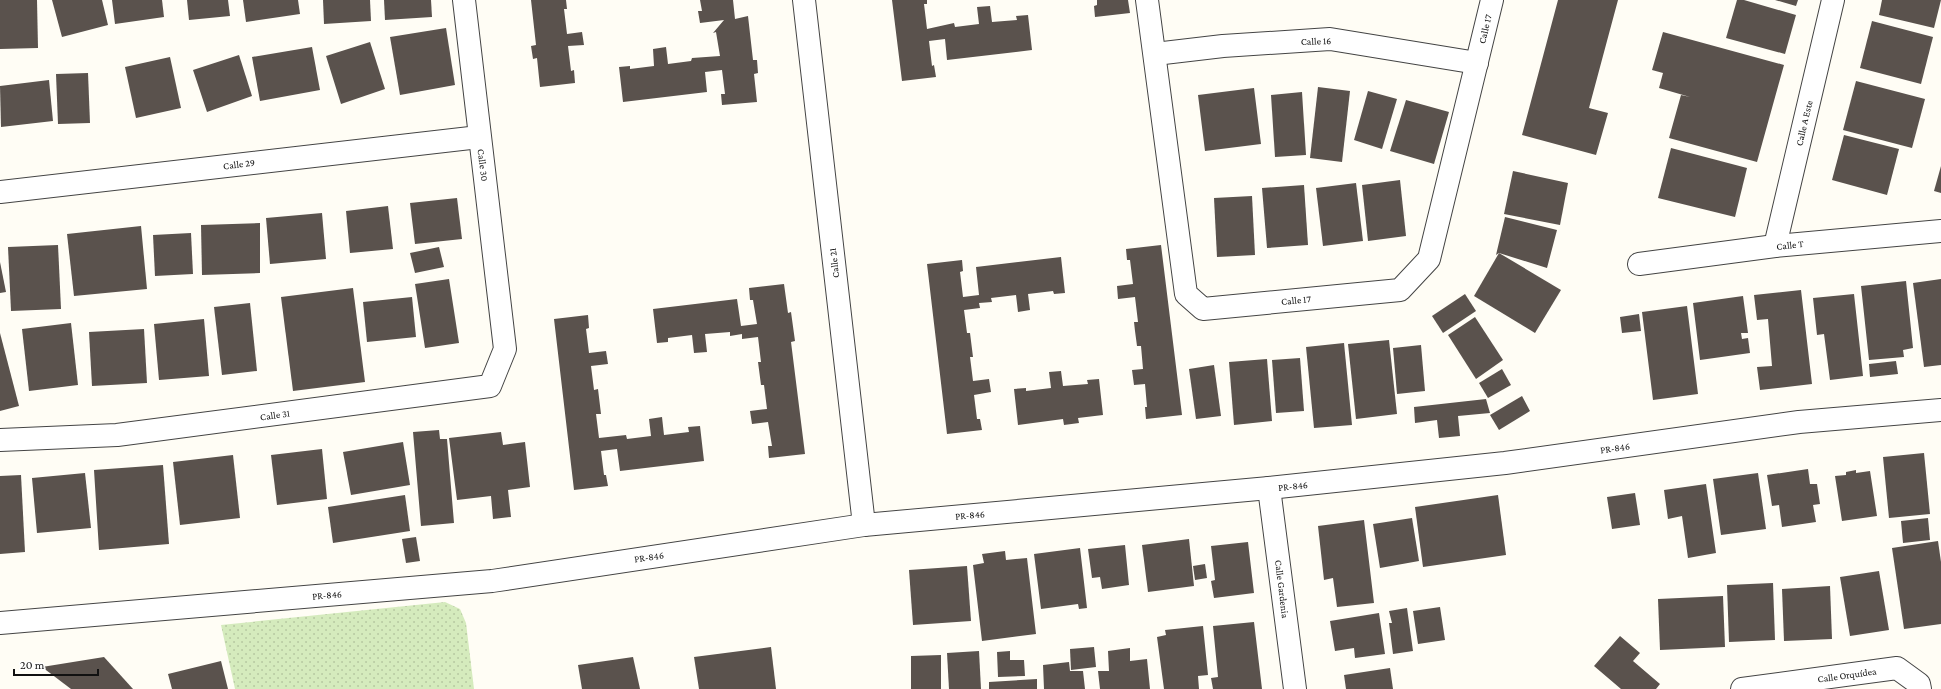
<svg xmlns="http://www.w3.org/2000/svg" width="1941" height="689" font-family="'Crimson Pro',serif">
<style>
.green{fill:url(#green-dots)}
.building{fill:#5a524d}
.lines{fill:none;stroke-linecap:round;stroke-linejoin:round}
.minor-casing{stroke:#444;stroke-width:24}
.minor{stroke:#fff;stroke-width:22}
.labels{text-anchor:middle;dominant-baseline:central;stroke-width:4;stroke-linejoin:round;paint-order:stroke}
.street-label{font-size:10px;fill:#111;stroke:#fff}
</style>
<defs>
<pattern id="green-dots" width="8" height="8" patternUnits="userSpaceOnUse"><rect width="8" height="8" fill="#d5ebbd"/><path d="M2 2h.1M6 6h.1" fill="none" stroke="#b6c8a1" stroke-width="1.8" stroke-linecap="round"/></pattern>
</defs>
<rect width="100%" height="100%" fill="#fffdf5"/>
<polygon class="green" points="445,602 460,609 466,623 474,689 235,689 221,625"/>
<g class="building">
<polygon points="0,0 37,0 38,48 0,49"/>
<polygon points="52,0 102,0 108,25 62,37"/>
<polygon points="112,0 162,0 164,17 115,24"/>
<polygon points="187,0 228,0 230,16 189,20"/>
<polygon points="243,0 298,0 300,14 246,22"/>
<polygon points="323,0 370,0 371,21 324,24"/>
<polygon points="384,0 431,0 432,17 385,20"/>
<polygon points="531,0 566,0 567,9 564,9 567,34 582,32 584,45 568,46 571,71 574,70 575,83 540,87 537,58 533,59 531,46 536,45"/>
<polygon points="700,0 733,0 735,19 748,16 753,60 757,60 758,73 754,74 757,102 722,105 721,94 725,94 722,70 705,72 707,92 623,102 619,67 630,66 630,69 654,66 653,49 666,47 668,64 691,61 692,58 720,56 716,32 713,33 724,20 700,23 698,11 702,11"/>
<polygon points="892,0 927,0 927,4 924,4 927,29 954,23 955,27 979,24 977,7 990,6 992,22 1017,20 1016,16 1028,15 1032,50 947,60 945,39 929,41 932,66 934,65 936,77 902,81"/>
<polygon points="1097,0 1128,0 1130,13 1095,17 1094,6 1097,5"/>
<polygon points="1558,0 1618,0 1589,108 1608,113 1596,155 1522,135"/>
<polygon points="1737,0 1744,0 1796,15 1785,54 1726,38"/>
<polygon points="1775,0 1798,0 1796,6"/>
<polygon points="1882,0 1941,0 1934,28 1879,15"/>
<polygon points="1872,21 1933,37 1921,84 1860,68"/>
<polygon points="446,28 455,85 400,95 390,37"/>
<polygon points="1663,32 1784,65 1757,162 1669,138 1681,95 1690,97 1659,88 1663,73 1652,70"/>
<polygon points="370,42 385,89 341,104 326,56"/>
<polygon points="312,47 320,90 260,101 252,57"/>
<polygon points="239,55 252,96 207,112 193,70"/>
<polygon points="170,57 181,108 136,118 125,67"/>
<polygon points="88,73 90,123 58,124 56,74"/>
<polygon points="49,80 53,121 1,127 0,86"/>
<polygon points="1856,81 1925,99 1912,148 1843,130"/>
<polygon points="1318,87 1350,91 1342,162 1310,158"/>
<polygon points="1254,88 1261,144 1205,151 1198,95"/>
<polygon points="1368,91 1397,99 1382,149 1354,140"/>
<polygon points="1302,92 1306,155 1275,157 1271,95"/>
<polygon points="1406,100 1449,112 1434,164 1390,151"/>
<polygon points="1844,135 1899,149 1887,195 1832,180"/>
<polygon points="1671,148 1747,168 1735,217 1658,198"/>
<polygon points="1941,166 1941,193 1934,191"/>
<polygon points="1513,171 1568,183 1560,225 1504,214"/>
<polygon points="1400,180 1406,236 1368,241 1362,185"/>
<polygon points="1356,183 1363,241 1323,246 1316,188"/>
<polygon points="1304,185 1308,245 1267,248 1262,188"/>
<polygon points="1252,196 1255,255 1217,257 1214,198"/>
<polygon points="457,198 462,239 415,244 410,203"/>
<polygon points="388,206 393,249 350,253 346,211"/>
<polygon points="322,213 326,259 270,264 266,218"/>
<polygon points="1505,217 1557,230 1547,268 1499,253 1496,255"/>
<polygon points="260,223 260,273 202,275 201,225"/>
<polygon points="141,226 147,289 74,296 67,234"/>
<polygon points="191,233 193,274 155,276 153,235"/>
<polygon points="58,245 61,309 11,311 8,247"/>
<polygon points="1161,245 1182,415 1146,419 1145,407 1147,407 1145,384 1134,385 1132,370 1143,369 1141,346 1137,346 1135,331 1134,322 1138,322 1135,297 1118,299 1117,286 1133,284 1130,260 1127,260 1126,249"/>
<polygon points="439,247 444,267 415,273 410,253"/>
<polygon points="1499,253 1561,290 1535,333 1474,296"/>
<polygon points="1061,257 1065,293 1054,294 1053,291 1028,294 1030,310 1018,312 1016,295 991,298 992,302 979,303 980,308 964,310 967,333 970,333 973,357 970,357 973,381 989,379 991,392 974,395 977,419 980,419 982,430 947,434 927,264 962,260 963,271 960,272 963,297 979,295 976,267"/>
<polygon points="0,262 6,292 0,293"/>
<polygon points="449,279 459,343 425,348 415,284"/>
<polygon points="1941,279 1941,365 1924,367 1913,283"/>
<polygon points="1906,281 1913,348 1903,350 1904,357 1869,360 1861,286"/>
<polygon points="784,284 788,313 791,312 795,341 791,342 805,454 769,458 768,446 772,446 768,422 752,424 750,411 767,409 764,385 761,385 758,362 761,362 758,337 742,339 742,334 730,336 730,332 705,334 707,352 694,353 692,335 668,338 668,342 657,343 653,309 737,299 741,326 757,324 753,300 750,300 749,288"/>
<polygon points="353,288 365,382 293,391 281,297"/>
<polygon points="1801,290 1812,384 1760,390 1757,367 1772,366 1768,319 1757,320 1754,295"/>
<polygon points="1465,294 1476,311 1443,333 1432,316"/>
<polygon points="1854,294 1863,376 1830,380 1824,334 1817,335 1813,298"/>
<polygon points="1743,296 1748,333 1741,333 1742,339 1748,338 1750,353 1700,360 1693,303"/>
<polygon points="412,297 416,337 367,342 363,302"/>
<polygon points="250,303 257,371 222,375 214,307"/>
<polygon points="1687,306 1698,394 1653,400 1642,312"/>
<polygon points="1639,314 1641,331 1622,333 1620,317"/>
<polygon points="588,315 589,328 586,329 589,353 606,351 608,364 591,366 594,390 598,389 601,414 596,414 599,438 626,435 627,439 651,436 649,419 662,417 664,435 689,432 688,427 700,426 704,461 620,471 617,449 601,451 604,475 606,475 608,486 574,490 554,319"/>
<polygon points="1475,317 1503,360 1476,379 1448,335"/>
<polygon points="204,319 209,376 159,380 154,324"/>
<polygon points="71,323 78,385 29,391 22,329"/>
<polygon points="144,329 147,383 92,386 89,332"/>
<polygon points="0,333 19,406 0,411"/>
<polygon points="1389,340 1397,414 1356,419 1348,344"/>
<polygon points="1344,343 1352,425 1314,428 1306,347"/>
<polygon points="1421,345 1425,391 1397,394 1393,348"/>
<polygon points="1300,358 1304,411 1276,413 1272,360"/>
<polygon points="1267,359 1272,421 1234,425 1229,362"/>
<polygon points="1896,361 1898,374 1870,377 1869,364"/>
<polygon points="1214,365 1221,416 1196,419 1189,369"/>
<polygon points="1502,369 1511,385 1488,398 1479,383"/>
<polygon points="1061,371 1063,386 1088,384 1087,380 1099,379 1103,415 1078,418 1079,423 1064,425 1063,419 1018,425 1014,389 1026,388 1026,391 1051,388 1049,372"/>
<polygon points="1522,396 1530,411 1499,430 1490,415"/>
<polygon points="1486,399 1490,413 1458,416 1460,436 1439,438 1437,420 1415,423 1414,407"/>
<polygon points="439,430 440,439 447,439 454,523 421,526 413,432"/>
<polygon points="501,432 503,445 525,442 530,487 508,490 511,517 493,519 491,496 457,500 449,438"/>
<polygon points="403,442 410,485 351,495 343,452"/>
<polygon points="322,449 327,499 277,505 271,455"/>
<polygon points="1924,453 1930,514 1889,518 1883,457"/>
<polygon points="233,455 240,518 180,525 173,462"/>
<polygon points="163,465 169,544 99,550 94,470"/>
<polygon points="1808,469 1810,484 1817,484 1820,504 1813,505 1816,522 1782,527 1779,505 1772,506 1767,475"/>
<polygon points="1856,470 1856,473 1870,471 1877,516 1842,521 1835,476 1846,475 1846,472"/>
<polygon points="85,473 91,528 37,533 32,478"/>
<polygon points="1758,473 1766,529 1721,535 1713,479"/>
<polygon points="21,475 25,552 0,554 0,476"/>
<polygon points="1706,484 1716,553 1688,558 1682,516 1668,519 1664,490"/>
<polygon points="1635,493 1640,525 1612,529 1607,497"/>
<polygon points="405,495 410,531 333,543 328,507"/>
<polygon points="1498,495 1506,555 1423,567 1415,507"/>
<polygon points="1412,518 1419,561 1380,568 1373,524"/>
<polygon points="1928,518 1930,540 1903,543 1901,521"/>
<polygon points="1364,520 1374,603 1337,607 1333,578 1324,580 1318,526"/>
<polygon points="416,537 420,561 406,563 402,539"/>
<polygon points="1189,539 1194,586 1148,592 1142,545"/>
<polygon points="1938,541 1941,562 1941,624 1904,629 1892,548"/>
<polygon points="1248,542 1254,593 1214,598 1211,581 1215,580 1211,546"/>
<polygon points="1125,545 1129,585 1102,589 1100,577 1092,578 1088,549"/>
<polygon points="1080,548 1087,608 1079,609 1078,604 1041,609 1034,554"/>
<polygon points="1005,551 1006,560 1027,558 1036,634 982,641 973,565 984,563 982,554"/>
<polygon points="1205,564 1207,578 1195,580 1193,566"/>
<polygon points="967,566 971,621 913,625 909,570"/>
<polygon points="1879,571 1889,630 1850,636 1840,577"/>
<polygon points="1773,583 1775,640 1729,642 1727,585"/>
<polygon points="1830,586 1832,639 1784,641 1782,589"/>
<polygon points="1723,596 1725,647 1660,650 1658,599"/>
<polygon points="1440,607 1445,640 1418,644 1413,611"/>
<polygon points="1407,608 1413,651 1393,654 1389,623 1392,623 1389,611"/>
<polygon points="1379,613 1385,654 1355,658 1354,648 1335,651 1330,621"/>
<polygon points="1254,622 1262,689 1213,689 1211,678 1218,677 1213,626"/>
<polygon points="1203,626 1208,675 1198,676 1199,689 1164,689 1157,637 1166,635 1165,630"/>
<polygon points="1620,636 1640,653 1633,661 1660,684 1656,689 1621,689 1594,666"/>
<polygon points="771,647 776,689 699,689 694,657"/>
<polygon points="1094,647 1096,667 1071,670 1070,649"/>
<polygon points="1130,648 1130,661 1147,659 1150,689 1100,689 1098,671 1109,671 1108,651"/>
<polygon points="979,651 981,689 949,689 947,653"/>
<polygon points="1010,651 1010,660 1024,660 1025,676 998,677 997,652"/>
<polygon points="941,655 941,689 911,689 911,656"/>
<polygon points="104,657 133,689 71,689 42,667"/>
<polygon points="633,657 640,689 582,689 578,665"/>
<polygon points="221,661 228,689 172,689 168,674"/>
<polygon points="1069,662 1070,671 1083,671 1085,689 1044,689 1043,665"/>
<polygon points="1390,668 1393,689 1346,689 1344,675"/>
<polygon points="1037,679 1037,689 989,689 989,682"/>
</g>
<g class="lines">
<g class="minor-casing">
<g id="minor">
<polyline points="804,0 864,525"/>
<polyline points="1147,0 1186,294 1203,309 1400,290 1429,259 1492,0"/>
<polyline points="1155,54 1223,46 1330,39 1477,63"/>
<polyline points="0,192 479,137"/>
<polyline points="1775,246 1833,0"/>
<polyline points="1639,264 1775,246 1941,231"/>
<polyline points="0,440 117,435 490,386 505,349 464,0"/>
<polyline points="1269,488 1295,689"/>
<polyline points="0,623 492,581 864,525 1269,488 1505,463 1799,422 1941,410"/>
<polyline points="1742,689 1897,668 1919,684 1920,689"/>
</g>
</g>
<use href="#minor" class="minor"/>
</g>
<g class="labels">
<g class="street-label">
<text transform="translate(1485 29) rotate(-77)">Calle 17</text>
<text transform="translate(1316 41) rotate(-2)">Calle 16</text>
<text transform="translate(1804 123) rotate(-77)">Calle A Este</text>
<text transform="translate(239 164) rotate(-7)">Calle 29</text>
<text transform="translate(483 165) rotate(83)">Calle 30</text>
<text transform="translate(1790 245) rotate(-6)">Calle T</text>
<text transform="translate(834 263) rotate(-97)">Calle 21</text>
<text transform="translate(1296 300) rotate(-6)">Calle 17</text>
<text transform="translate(275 415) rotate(-8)">Calle 31</text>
<text transform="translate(1615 448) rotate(-8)">PR-846</text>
<text transform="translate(1293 486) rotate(-6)">PR-846</text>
<text transform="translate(970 515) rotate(-5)">PR-846</text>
<text transform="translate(649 557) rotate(-8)">PR-846</text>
<text transform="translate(1282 589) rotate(83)">Calle Gardenia</text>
<text transform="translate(327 595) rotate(-5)">PR-846</text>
<text transform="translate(1847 675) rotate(-8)">Calle Orquídea</text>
</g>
</g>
<path d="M14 669v6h84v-6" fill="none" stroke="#111111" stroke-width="2"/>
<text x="20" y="669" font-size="12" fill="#111111" stroke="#ffffff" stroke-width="3" paint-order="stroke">20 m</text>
</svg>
